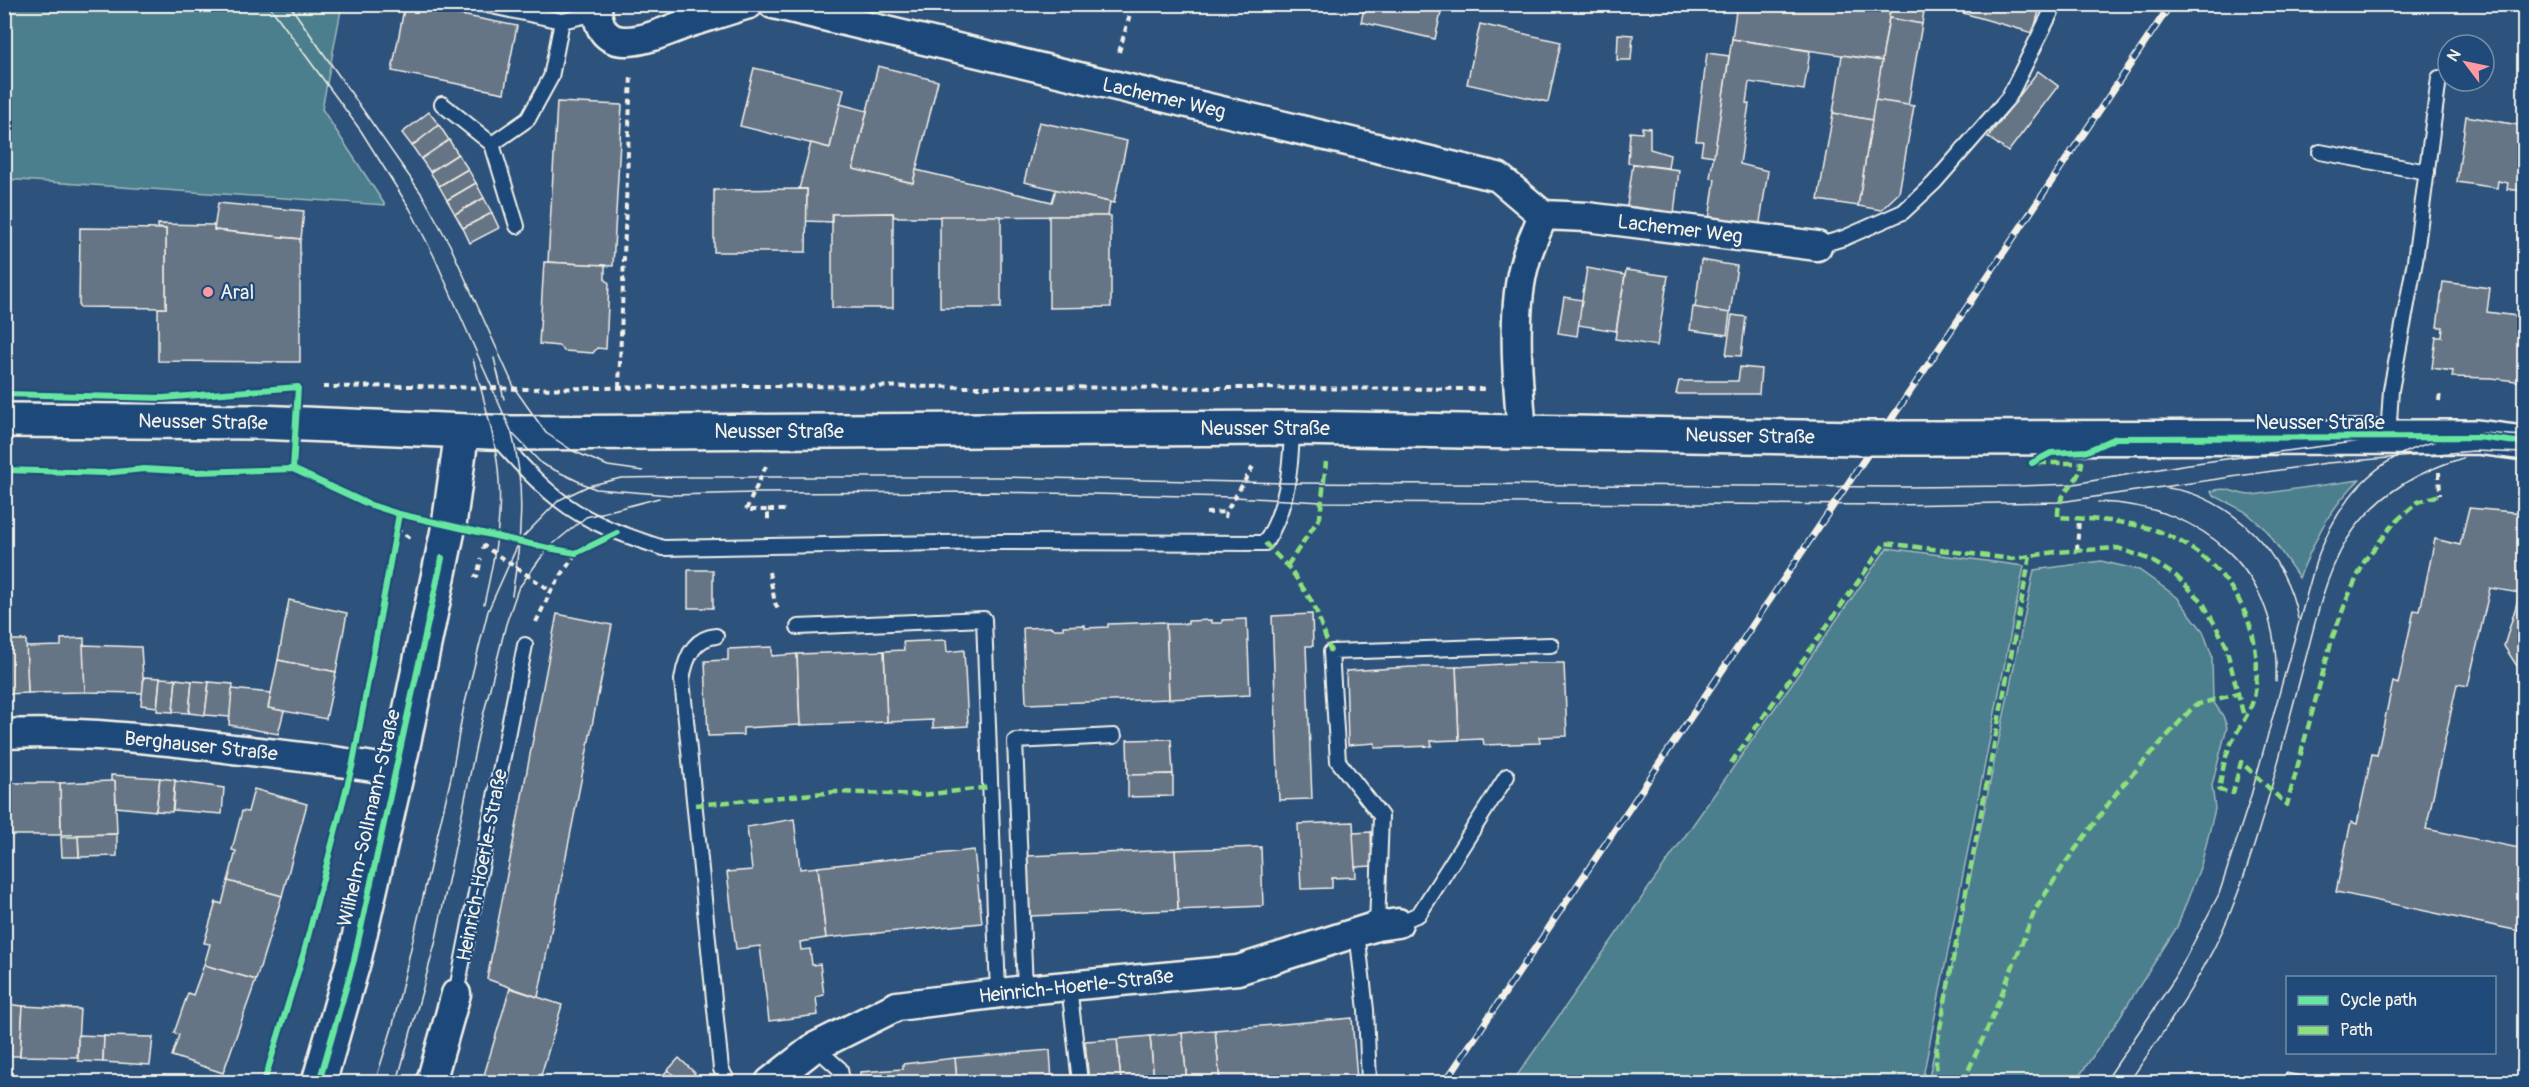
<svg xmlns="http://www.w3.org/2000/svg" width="2529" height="1087" font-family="Pangolin,sans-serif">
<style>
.green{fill:#4b7f8d;stroke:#a0b8ba;stroke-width:1.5}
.building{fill:#667486;stroke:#f4f1e8;stroke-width:1.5}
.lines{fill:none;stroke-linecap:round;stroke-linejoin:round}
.lane-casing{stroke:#f4f1e8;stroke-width:18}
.street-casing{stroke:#f4f1e8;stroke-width:33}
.secondary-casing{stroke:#f4f1e8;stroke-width:38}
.path{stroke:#f4f1e8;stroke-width:4;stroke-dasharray:6 4.5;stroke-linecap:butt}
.lane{stroke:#1f4a7a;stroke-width:14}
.street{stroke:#1f4a7a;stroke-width:28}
.secondary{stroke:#1f4a7a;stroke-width:33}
.tram{stroke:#f4f1e8;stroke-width:1.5}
.rail-casing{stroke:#f4f1e8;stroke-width:7}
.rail{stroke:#1f4a7a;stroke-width:4.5;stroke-dasharray:14;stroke-linecap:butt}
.secondary-bridge-casing{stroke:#f4f1e8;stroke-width:38;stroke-linecap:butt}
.secondary-bridge{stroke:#1f4a7a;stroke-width:33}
.quiet{stroke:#8de07e;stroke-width:4.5;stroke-dasharray:9 4.5;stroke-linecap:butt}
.cycleway-casing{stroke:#1f4a7a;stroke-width:10}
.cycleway{stroke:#66e7a1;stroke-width:6}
.poi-dot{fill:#ff9aa2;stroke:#1f4a7a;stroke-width:2}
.labels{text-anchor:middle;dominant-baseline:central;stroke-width:4.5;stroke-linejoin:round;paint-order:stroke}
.street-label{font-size:20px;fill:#f4f1e8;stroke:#1f4a7a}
.poi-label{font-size:20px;fill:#f4f1e8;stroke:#1f4a7a;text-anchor:start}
</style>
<rect width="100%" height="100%" fill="#2d527c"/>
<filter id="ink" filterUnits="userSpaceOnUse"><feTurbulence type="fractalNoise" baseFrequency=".0167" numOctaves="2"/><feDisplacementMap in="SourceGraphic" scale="12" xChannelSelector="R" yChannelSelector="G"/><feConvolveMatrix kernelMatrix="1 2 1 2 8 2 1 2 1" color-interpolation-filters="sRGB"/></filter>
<g filter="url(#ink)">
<g class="green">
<polygon points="4,5 342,5 322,109 385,205 5,179"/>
<path d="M2359,480C2327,511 2316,538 2299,578L2267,531L2246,512L2213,495L2211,491C2230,485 2236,496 2253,495Z"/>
<polygon points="1887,548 2024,566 1922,1082 1537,1082 1516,1077"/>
<polygon points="2101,561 2139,570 2177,597 2203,631 2212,656 2213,701 2223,716 2227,727 2212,785 2215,809 2201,865 2177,927 2114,1026 2075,1082 1928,1082 2034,570"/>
</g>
<g class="building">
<polygon points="405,4 517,26 504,93 392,71"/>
<polygon points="1290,4 1310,4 1308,9"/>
<polygon points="1365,4 1443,4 1435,39 1361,22"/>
<polygon points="1737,4 1891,4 1882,61 1732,39"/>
<polygon points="1891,4 1925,4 1922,24 1889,18"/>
<polygon points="1966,4 2041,4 2033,33 1963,13"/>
<polygon points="1889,18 1922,24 1908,106 1875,100"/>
<polygon points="1480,24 1561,42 1548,102 1467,84"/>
<polygon points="1618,34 1633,35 1631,60 1617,60"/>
<polygon points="1732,39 1810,51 1804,90 1749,82 1746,103 1749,104 1740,164 1768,171 1759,228 1709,220 1715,179 1710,178"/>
<polygon points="1707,53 1729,56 1714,156 1701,154 1703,141 1696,141"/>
<polygon points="1842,55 1882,61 1872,120 1833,113"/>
<polygon points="878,66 938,81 913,183 853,169"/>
<polygon points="754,68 844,89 830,148 740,126"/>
<polygon points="2038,71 2058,86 2008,152 1988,137"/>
<polygon points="1875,100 1914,106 1899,193 1881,210 1858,206"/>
<polygon points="557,102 622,105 613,266 548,262"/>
<polygon points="840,104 867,111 853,169 913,183 916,170 1052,202 1056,189 1110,202 1108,216 894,217 893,213 832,214 832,222 806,221 807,189 799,189 811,143 830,148"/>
<polygon points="429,112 439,125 412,146 402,133"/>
<polygon points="1833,113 1872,120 1858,206 1818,200"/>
<polygon points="2466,116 2524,126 2524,191 2507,189 2508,183 2498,181 2497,188 2457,182"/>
<polygon points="1039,122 1127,141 1114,203 1024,182"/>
<polygon points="439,125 449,140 421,159 412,146"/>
<polygon points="1642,127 1650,128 1650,149 1670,155 1668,168 1628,163 1630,132 1642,133"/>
<polygon points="449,140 458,154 430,172 421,159"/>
<polygon points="458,154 468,169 439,186 430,172"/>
<polygon points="1633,164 1679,170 1674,214 1627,206"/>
<polygon points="468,169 476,183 447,200 439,186"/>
<polygon points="476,183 484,198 455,214 447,200"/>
<polygon points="807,189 806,252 714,252 714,190"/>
<polygon points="484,198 492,213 463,228 455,214"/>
<polygon points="218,203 304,211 301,239 214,230"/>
<polygon points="492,213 499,228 470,243 463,228"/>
<polygon points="893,213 893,308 832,308 832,214"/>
<rect x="940" y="216" width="61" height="92"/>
<polygon points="1049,216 1111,216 1111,307 1049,308"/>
<polygon points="158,224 214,225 214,230 300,239 300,362 158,361 158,308 166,308 166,229 158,228"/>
<polygon points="80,228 166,229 166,308 79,307"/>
<polygon points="1701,260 1737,266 1730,313 1695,308"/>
<polygon points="544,262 605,265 605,279 609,283 606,349 597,348 593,353 564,351 559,346 539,344"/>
<polygon points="1587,268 1625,275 1616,331 1578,325"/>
<polygon points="1626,270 1668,276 1657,346 1615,339"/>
<polygon points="2443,282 2490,288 2487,312 2524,317 2524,382 2491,378 2452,377 2453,371 2432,368 2436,337 2442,337 2443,327 2437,327"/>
<polygon points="1564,297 1582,300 1577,336 1558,333"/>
<polygon points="1693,307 1730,313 1727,335 1690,330"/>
<polygon points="1732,315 1746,317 1741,356 1726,355"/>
<polygon points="1740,367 1761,369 1759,394 1676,394 1679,381 1738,381"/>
<polygon points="2469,508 2524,513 2524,677 2504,646 2520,593 2490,588 2468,686 2457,684 2426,829 2524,849 2524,932 2336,892 2351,822 2357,824 2372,754 2377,755 2393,682 2398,684 2414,610 2420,611 2435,539 2460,545"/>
<rect x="688" y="570" width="25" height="38"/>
<polygon points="289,600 347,613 336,672 278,660"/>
<polygon points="557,614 612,625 538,997 487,979"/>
<polygon points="1312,614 1313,646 1306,646 1312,799 1279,800 1272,616"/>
<polygon points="1247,619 1250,695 1169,699 1166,624 1188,624 1188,621 1211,620 1211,623 1222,623 1222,620"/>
<polygon points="1164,622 1166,624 1169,699 1026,704 1023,628 1052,627 1053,629 1063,629 1063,626 1085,625 1085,628 1108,627 1108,624"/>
<polygon points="84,638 85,692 28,693 26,647 61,646 61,639"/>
<polygon points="5,640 26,640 28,693 4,694"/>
<polygon points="946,640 947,652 964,650 968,726 933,728 933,720 887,722 884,651 904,650 903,642"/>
<polygon points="83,645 141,647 144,693 85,692"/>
<polygon points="772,647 772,656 797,654 800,725 743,728 743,735 708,736 705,661 728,660 728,649"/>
<polygon points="884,651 887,722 800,725 797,654"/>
<polygon points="278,660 336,672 326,719 268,708"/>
<polygon points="1518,663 1564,663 1567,736 1539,737 1540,743 1484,745 1483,739 1459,740 1456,667"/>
<polygon points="1412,667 1456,667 1459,740 1431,741 1432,746 1375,748 1375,743 1348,745 1346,671"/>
<polygon points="144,677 160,678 157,707 141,705"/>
<polygon points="160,678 176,679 173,712 157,711"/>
<polygon points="176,679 192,681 189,713 173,712"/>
<polygon points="192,681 209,682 205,715 189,713"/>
<polygon points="209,682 233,684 230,717 205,715"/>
<polygon points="232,689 271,693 268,708 284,711 278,734 229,725"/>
<polygon points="1171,739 1173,774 1128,775 1127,740"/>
<polygon points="1173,774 1173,796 1128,797 1128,775"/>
<polygon points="111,775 160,778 156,811 116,807 115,781 111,781"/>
<polygon points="160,778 175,780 172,812 156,811"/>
<polygon points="111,781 115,781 117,834 61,835 60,783"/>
<polygon points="175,781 224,788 222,814 173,810"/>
<polygon points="4,783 60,783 61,835 5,835"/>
<polygon points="254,789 307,804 282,896 228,881 236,851 232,850 242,811 248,812"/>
<polygon points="794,819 800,869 818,867 826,938 800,942 801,950 810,949 812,965 820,964 824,995 816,997 818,1015 769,1021 760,946 736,949 727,872 752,870 747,827"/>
<polygon points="1353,822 1356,877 1332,878 1332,888 1301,889 1298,824"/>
<polygon points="1371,832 1372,866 1355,867 1353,833"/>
<polygon points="117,834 117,856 79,857 78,835"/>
<polygon points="61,837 78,837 79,857 62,857"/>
<polygon points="1261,847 1263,906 1178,910 1175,850"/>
<polygon points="974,850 982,923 826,938 818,867"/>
<polygon points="1175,850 1178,910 1029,916 1027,856"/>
<polygon points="228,881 282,896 256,980 204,965 210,944 204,943 216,902 222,904"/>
<polygon points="204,965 256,980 223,1073 172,1056 179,1035 174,1033 188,993 193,995"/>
<polygon points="510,988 562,1005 539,1082 482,1082"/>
<polygon points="4,1004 23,1006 20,1056 4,1056"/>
<polygon points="23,1006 80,1009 77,1057 20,1056"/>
<polygon points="1352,1018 1357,1079 1313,1082 1220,1082 1215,1030"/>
<polygon points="1215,1030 1220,1082 1187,1082 1182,1033"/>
<polygon points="1182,1033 1187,1082 1154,1082 1150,1036"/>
<polygon points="78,1035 104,1036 103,1062 78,1061"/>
<polygon points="104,1036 153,1037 150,1065 103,1062"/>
<polygon points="1150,1036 1154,1082 1121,1082 1117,1039"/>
<polygon points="1117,1039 1121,1082 1089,1082 1085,1041"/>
<polygon points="1050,1050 1052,1082 957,1082 955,1058"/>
<polygon points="679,1058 695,1073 686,1082 681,1082 668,1070"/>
<polygon points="955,1058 957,1082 860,1082 860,1072 903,1069 903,1064"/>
<polygon points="668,1070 681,1082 656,1082"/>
<polygon points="2286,1073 2328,1082 2285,1082"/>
</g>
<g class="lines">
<g class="lane-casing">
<g id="lane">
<polyline points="482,4 562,21 597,13"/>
<polyline points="442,104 492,144 528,119 551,77 562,21"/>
<polyline points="492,144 517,226"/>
<polyline points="2320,152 2427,172"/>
<polyline points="1817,246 1844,238 1903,212 1934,183 2009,97 2055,4"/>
<path d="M495,436C515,458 535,481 558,499C589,524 627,536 663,548L999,542L1265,543C1287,509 1291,468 1292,428"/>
<polyline points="2388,437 2391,390 2415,261 2439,78"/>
<polyline points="798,627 984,619 998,993"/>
<path d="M716,636C693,638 685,660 682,680L721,1069L728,1082"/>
<polyline points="1398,923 1419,914 1507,776"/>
<polyline points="1377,926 1381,816 1338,761 1331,652 1551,645"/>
<polyline points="1357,932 1366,1010 1369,1082"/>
<polyline points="1069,986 1080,1082"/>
<polyline points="1025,990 1015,741 1114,736"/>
<polyline points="456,994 525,645"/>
<polyline points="815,1047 840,1069 842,1082"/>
</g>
</g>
<g class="street-casing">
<g id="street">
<path d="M597,4C597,67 659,33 691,22C710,16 729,10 749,4"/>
<polyline points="773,4 1498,177 1543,215"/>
<path d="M1522,433C1518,385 1511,308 1525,262C1529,246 1537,231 1543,215L1587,217L1817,246"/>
<path d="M4,734C81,731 158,739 233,749C288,755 343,761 397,771"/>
<polyline points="431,1082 456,994"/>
<polyline points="770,1082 815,1047 897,1006 1025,990 1238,970 1377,926 1398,923"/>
</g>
</g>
<g class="secondary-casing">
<g id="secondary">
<polyline points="4,420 258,422 512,433 1292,428 1861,438"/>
<polyline points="1929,438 2477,437 2524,443"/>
<polyline points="319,1082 354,960 402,750 449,525 462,431"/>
</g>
</g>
<g class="path">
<polyline points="1119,52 1133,4"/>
<polyline points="323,387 413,386 525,389 744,386 1485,389"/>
<polyline points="619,388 631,74"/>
<polyline points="2439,401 2440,392"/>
<polyline points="766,466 746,510 768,510 768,522"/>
<polyline points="2439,472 2440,495"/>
<polyline points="768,510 787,510"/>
<polyline points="1206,513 1226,512"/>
<polyline points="1225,518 1226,512 1254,465"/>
<polyline points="396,529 410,538"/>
<polyline points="483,549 484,546 551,591"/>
<polyline points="2077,550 2079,519"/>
<polyline points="769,572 775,603 779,610"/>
<polyline points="474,575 477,577 481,559"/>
<polyline points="536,622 551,591 576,553"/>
</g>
<use href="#lane" class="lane"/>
<use href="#street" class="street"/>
<use href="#secondary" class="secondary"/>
<g class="tram">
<polyline points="268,4 361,131 410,209 434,256 512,433 542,464 588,486 596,489 671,495 755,493 993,492 1234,497 1322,502 1894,505 2060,502 2327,463 2474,451 2524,453"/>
<polyline points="289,4 423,196 450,245 515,389 546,433 573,451 608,466 643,471"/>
<polyline points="494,358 504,399"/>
<path d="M473,359C483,399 497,440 499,481C502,523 493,564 484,604"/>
<path d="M2167,488C2231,495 2288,556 2298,619"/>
<path d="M2098,502C2204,505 2281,572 2276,682"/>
<path d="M512,595C521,542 526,486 512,434"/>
<polyline points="375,1082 393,1025 452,773 463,711 488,611 520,540 559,500 588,486 621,478 685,477 997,477 1287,483 1905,487 2016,486 2074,484 2182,465 2390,437 2482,433 2524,436"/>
<polyline points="397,1082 435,944 478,736 506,624 518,589 548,548 586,517 659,498"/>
<path d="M2105,1082L2175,978L2219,894L2250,799L2316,561C2338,501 2372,457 2437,441"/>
<path d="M2129,1082C2166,1028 2206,973 2231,911C2262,833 2281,749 2303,668C2316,622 2326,566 2355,528C2384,491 2419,471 2463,458"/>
</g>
<g class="rail-casing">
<polyline id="rail" points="1445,1082 2171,4"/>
</g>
<use href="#rail" class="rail"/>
<g class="secondary-bridge-casing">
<polyline id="secondary-bridge" points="1861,438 1929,438"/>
</g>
<use href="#secondary-bridge" class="secondary-bridge"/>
<g class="quiet">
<polyline points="4,69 6,4"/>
<path d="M2038,463H2082C2080,480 2066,487 2060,502C2058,506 2058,512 2058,517C2087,519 2119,520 2148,528C2219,549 2267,618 2255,692C2253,710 2237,729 2230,746C2224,759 2222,775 2219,790L2233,793L2241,762L2287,805L2332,639L2347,599L2365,560L2395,522L2418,502L2440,495"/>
<polyline points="1265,543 1291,570 1314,605 1331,652"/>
<polyline points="1287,566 1320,517 1326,462"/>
<polyline points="1731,763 1885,543 2012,559 2055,552 2118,548 2149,559 2176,576 2202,601 2225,643 2244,717"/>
<polyline points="695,805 835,792 923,795 991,787"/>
<path d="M1941,1082C1930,1064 1940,1032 1943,1012L2030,556"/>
<polyline points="1963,1082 1991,1021 2035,910 2066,862 2120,788 2195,705 2236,694"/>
</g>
<g class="cycleway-casing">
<g id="cycleway">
<polyline points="4,394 163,398 298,387 293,469"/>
<polyline points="2032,463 2051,453 2087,451 2116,438 2477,437 2524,443"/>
<polyline points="4,470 105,473 144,469 196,472 293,469 368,504 399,514 548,548 576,553 617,533"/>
<polyline points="264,1082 304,952 353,763 399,514"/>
<polyline points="319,1082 354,960 442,558"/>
</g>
</g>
<use href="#cycleway" class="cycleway"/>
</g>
</g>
<circle class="poi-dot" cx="208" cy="292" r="6"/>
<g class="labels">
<g class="street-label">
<text transform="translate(1164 98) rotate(13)">Lachemer Weg</text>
<text transform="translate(1680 229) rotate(7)">Lachemer Weg</text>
<text transform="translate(203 422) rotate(1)">Neusser Straße</text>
<text x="2320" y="422">Neusser Straße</text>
<text x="1265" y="428">Neusser Straße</text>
<text x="779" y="431">Neusser Straße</text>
<text transform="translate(1750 436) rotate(1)">Neusser Straße</text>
<text transform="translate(201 746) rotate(6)">Berghauser Straße</text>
<text transform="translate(369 818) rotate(-77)">Wilhelm-Sollmann-Straße</text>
<text transform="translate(482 865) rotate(-79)">Heinrich-Hoerle-Straße</text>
<text transform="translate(1076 986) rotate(-6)">Heinrich-Hoerle-Straße</text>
</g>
<g class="poi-label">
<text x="220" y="292">Aral</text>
</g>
</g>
<rect width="2529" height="1087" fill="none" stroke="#1f4a7a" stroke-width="24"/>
<rect x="12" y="12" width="2505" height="1063" fill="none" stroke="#f4f1e8" stroke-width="2" filter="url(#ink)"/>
<rect x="2286" y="976" width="210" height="78" fill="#1f4a7a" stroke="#748da6" stroke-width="1.5"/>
<rect x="2298" y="996" width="30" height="9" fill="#66e7a1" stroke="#748da6" stroke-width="1.5"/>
<text x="2340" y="1006" font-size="18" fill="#f4f1e8">Cycle path</text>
<rect x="2298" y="1026" width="30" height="9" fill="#8de07e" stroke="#748da6" stroke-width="1.5"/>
<text x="2340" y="1036" font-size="18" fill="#f4f1e8">Path</text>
<g transform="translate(2466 63) rotate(302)"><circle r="28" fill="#1f4a7a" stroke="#748da6" stroke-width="1.5"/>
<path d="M0-4.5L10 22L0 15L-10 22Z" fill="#ff9aa2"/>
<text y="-9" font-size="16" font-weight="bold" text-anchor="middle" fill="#f4f1e8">N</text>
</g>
</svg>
